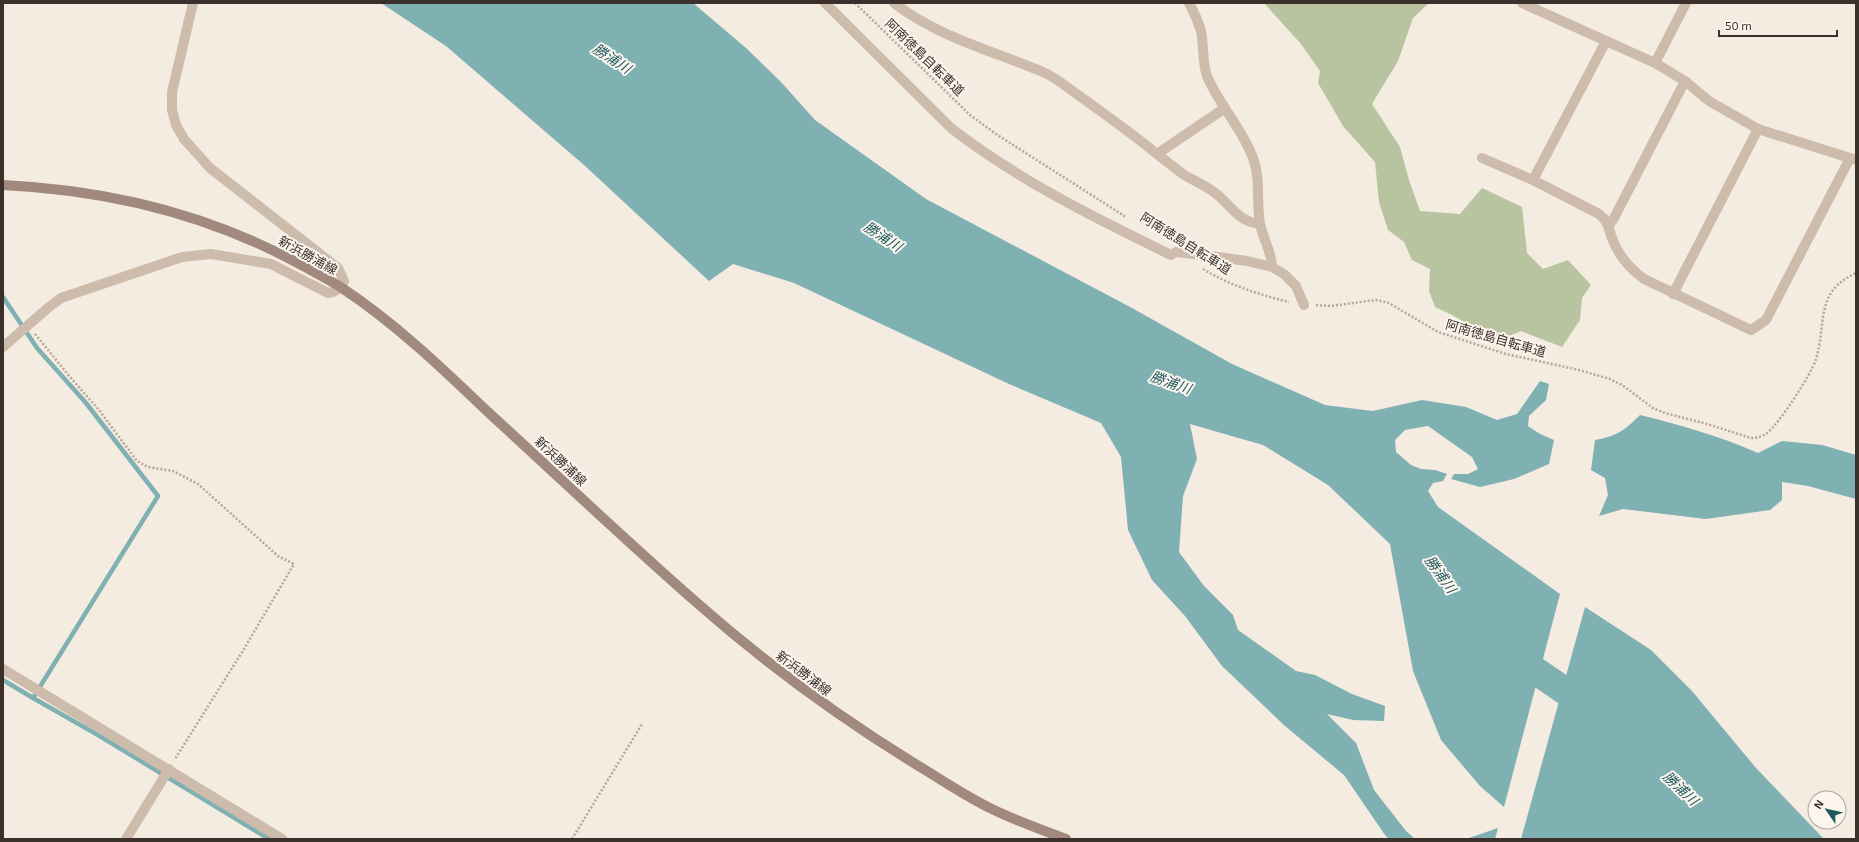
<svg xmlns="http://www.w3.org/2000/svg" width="1859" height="842" font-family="'Exo 2','Noto Sans JP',sans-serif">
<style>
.green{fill:#b8c4a0}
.water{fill:#7fb0b2}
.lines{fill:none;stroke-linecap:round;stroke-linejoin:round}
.stream{stroke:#7fb0b2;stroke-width:4.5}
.river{stroke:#7fb0b2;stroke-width:28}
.path{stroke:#b9a596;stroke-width:2.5;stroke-dasharray:2 2;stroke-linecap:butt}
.street{stroke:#cdbbac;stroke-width:10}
.secondary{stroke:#a18a7d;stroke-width:10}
.labels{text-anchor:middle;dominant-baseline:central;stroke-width:4;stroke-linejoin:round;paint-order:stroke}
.street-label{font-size:13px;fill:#3b302b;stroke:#fbf5ee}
.water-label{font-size:14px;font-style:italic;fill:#1f5a5e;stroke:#fbf5ee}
</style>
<rect width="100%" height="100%" fill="#f4ebe1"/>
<polygon class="green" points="1264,3 1429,3 1413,18 1398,61 1372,104 1400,147 1409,180 1420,211 1460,214 1482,188 1522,207 1527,253 1543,269 1568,260 1591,285 1582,298 1580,320 1562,347 1521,331 1498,341 1452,315 1435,307 1429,291 1430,269 1412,260 1404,242 1388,230 1379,202 1375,162 1343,126 1318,83 1320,71 1301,44"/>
<g class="water">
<polygon points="381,3 693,3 746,48 781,82 815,120 926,199 1132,308 1232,364 1325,405 1373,411 1422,400 1466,407 1497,420 1517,414 1540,381 1549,384 1546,400 1529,416 1528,426 1540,434 1554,440 1549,464 1514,479 1480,487 1451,479 1454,474 1468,474 1478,469 1472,457 1428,426 1405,430 1395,440 1396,452 1411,465 1421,469 1435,470 1447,474 1443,481 1433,483 1428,491 1438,507 1560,594 1504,807 1480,786 1441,740 1413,671 1390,544 1328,485 1263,445 1190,424 1197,459 1183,496 1179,552 1204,586 1233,615 1238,630 1296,671 1315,675 1352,694 1385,706 1384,721 1353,720 1327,714 1356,743 1374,790 1406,831 1415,839 1389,839 1385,835 1344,775 1285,726 1222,666 1185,616 1152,580 1128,530 1121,457 1101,423 1009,384 794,283 733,264 709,281 584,165 446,46"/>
<path d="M1640,415C1680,425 1720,436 1758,453L1782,441L1822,445L1856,455V499L1808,486L1782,482V500L1770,510L1706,519L1623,509L1599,516L1608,495L1605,478L1591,470L1595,440C1617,436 1624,431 1640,415Z"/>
<polygon points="1585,607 1651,650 1692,691 1756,768 1824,839 1521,839"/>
<polygon points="1498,828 1495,839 1466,839"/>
</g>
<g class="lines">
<g class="stream">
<polyline points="3,297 37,348 86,403 158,496 33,698 98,735 269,839"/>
<polyline points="3,680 33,698"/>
</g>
<polyline class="river" points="1508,652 1593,710"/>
<g class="path">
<polyline points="855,3 970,115 996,134 1126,217"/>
<path d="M1203,269C1229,285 1260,295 1289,302"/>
<path d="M1316,305L1330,306L1376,300L1389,303L1438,332L1506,354L1579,370L1610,379L1622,385L1653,408L1665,413L1707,424L1751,438C1756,438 1761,437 1766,434C1779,424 1811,375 1816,359C1827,323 1814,292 1856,273"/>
<polyline points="35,334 70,377 99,410 137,461 148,467 173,471 198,484 278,556 294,564 244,649 175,759"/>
<polyline points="572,839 642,724"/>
</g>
<g class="street">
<path d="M825,3L951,128C1018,180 1095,218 1171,255L1176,252L1211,256L1247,261L1272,267L1284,274L1296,286L1304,305"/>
<path d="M894,3C938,37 993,51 1043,72C1057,78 1069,89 1081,97C1107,116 1133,134 1157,154"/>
<path d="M1189,3C1194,12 1198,21 1201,31C1204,45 1202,62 1207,76C1219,105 1242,128 1253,158C1261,179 1256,202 1260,224C1263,239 1272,252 1272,267"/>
<polyline points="1522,3 1655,63"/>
<polyline points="1686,3 1655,63 1685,81 1709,101 1758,129 1850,158"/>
<path d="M1225,108L1157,154C1166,161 1175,168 1184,175C1193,180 1202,184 1211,190C1230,202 1235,221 1260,224"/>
<polyline points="1482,158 1533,180 1606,41"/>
<path d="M1533,180L1599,214C1608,221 1608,227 1612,238C1618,255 1629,268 1644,279L1751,330L1766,320L1850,158L1856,160"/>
<polyline points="1609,225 1613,220 1685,81"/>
<polyline points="1673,294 1758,129"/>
<path d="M3,347L49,307L61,298L182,257L211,254L271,264L328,293C337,292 340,288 344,281L338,268L210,168L184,139L176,125L172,110V92L193,3"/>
<polyline points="3,669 282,839"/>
<polyline points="126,839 169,769"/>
</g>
<path class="secondary" d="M3,185C108,190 211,215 303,266C316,273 330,280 342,288C395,323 442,368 488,412C557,475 625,540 696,602C765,663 839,717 917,765C942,780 968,798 994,810C1017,821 1042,830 1066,839"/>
</g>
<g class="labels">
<g class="street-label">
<text transform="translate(925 57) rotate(44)">阿南徳島自転車道</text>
<text transform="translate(1186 243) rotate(32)">阿南徳島自転車道</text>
<text transform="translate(308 255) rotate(29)">新浜勝浦線</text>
<text transform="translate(1496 338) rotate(16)">阿南徳島自転車道</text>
<text transform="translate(561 461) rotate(43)">新浜勝浦線</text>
<text transform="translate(804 673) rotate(37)">新浜勝浦線</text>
</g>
<g class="water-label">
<text transform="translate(612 58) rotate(33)">勝浦川</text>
<text transform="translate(883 236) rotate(33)">勝浦川</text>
<text transform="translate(1171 382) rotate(19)">勝浦川</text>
<text transform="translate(1441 574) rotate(54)">勝浦川</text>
<text transform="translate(1681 788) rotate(43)">勝浦川</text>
</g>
</g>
<rect width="1859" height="842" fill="none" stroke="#3b302b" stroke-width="8"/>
<g transform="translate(1827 810) rotate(304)"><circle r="19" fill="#fbf5ee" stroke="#aea6a0"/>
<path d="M0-3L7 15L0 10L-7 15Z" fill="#1f5a5e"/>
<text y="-6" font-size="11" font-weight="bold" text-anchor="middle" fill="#3b302b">N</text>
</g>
<path d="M1719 30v6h118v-6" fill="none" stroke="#3b302b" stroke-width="2"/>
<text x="1725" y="30" font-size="12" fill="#3b302b" stroke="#fbf5ee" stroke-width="3" paint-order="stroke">50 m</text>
</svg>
